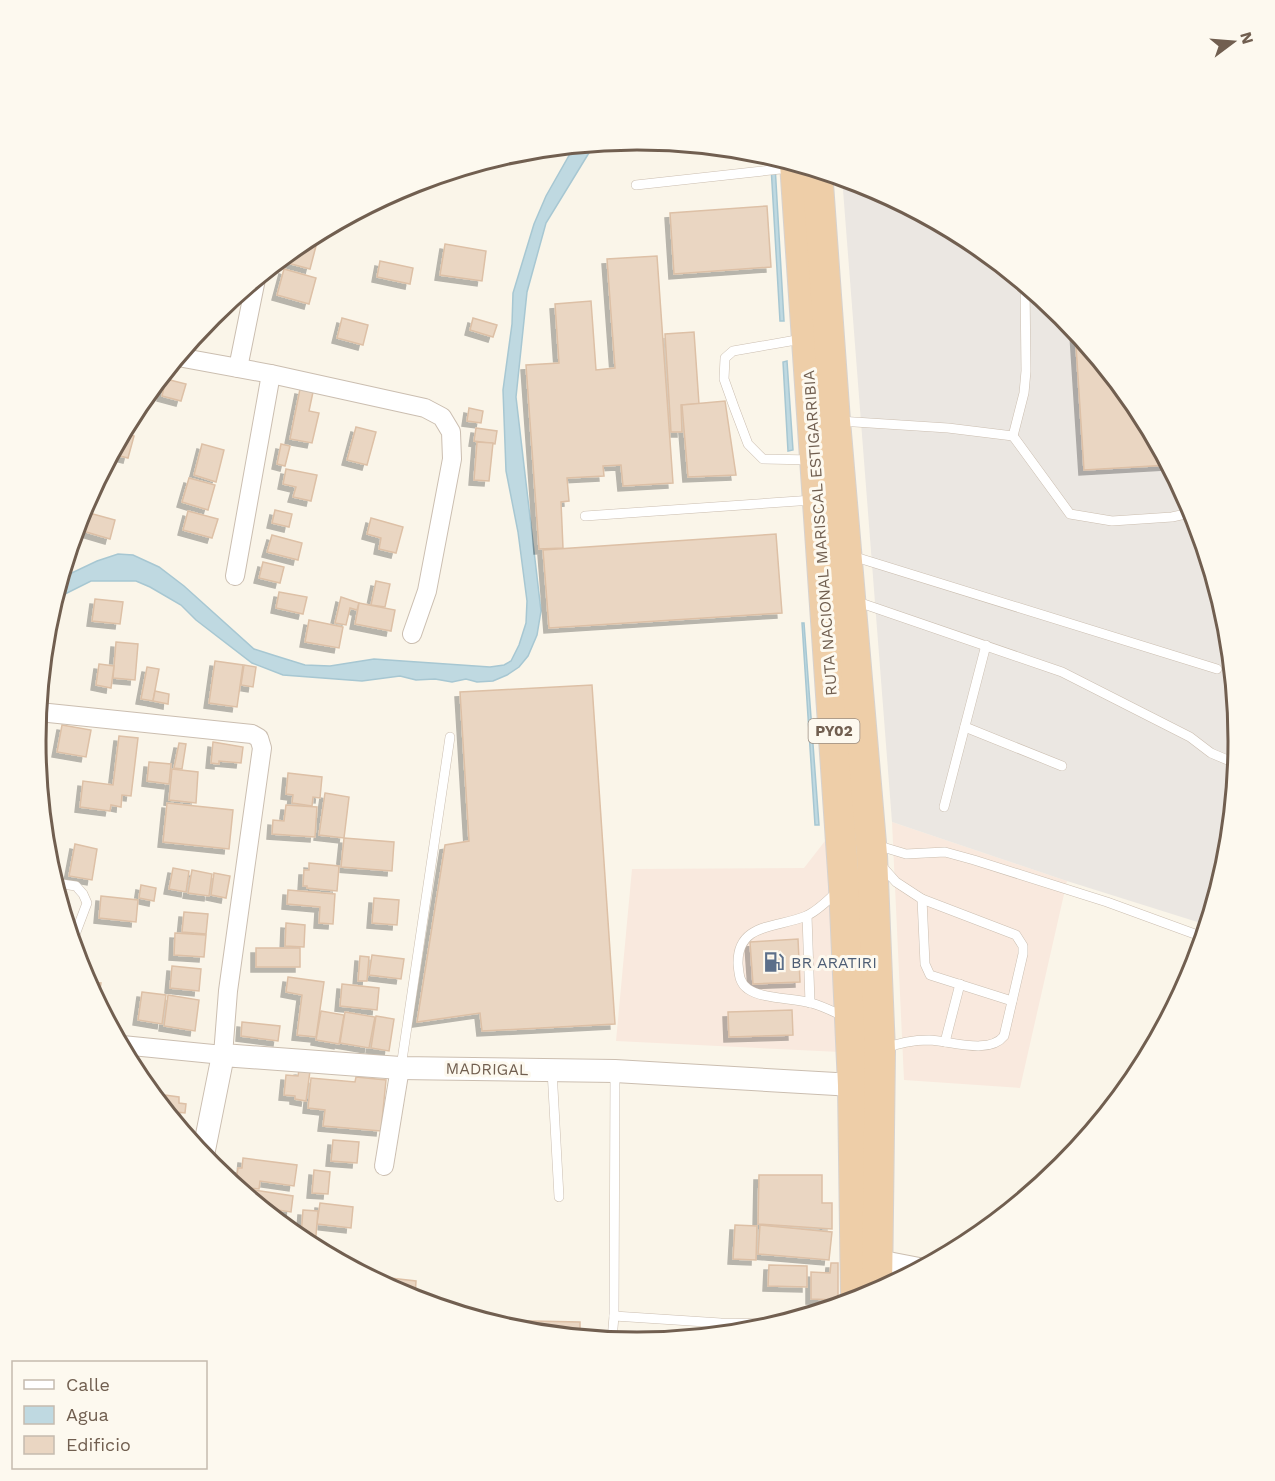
<svg xmlns="http://www.w3.org/2000/svg" width="1275" height="1481" font-family="'Work Sans',sans-serif">
<style>
.commercial{fill:#f9e9de}
.industrial{fill:#ebe7e2}
.water{fill:#bfd9e1;stroke:#a7c7d2;stroke-width:1.5}
.building{fill:#ead6c2;stroke:#ddc0a6;stroke-width:1.5;filter:url(#shadow)}
.lines{fill:none;stroke-linecap:round;stroke-linejoin:round}
.service-casing{stroke:#cbbeb0;stroke-width:10}
.minor-casing{stroke:#cbbeb0;stroke-width:20}
.tertiary-casing{stroke:#cbbeb0;stroke-width:24}
.trunk-casing{stroke:#d7d2ce;stroke-width:32}
.service{stroke:#fff;stroke-width:9}
.minor{stroke:#fff;stroke-width:18}
.tertiary{stroke:#fff;stroke-width:22}
.trunk{stroke:#eecea8;stroke-width:30}
.labels{text-anchor:middle;dominant-baseline:central;stroke-width:6;stroke-linejoin:round;paint-order:stroke}
.shield{fill:#fdf9ef;stroke:#9b8d80;stroke-width:1.5}
.shield-label{font-size:15px;font-weight:bold;fill:#715f50}
.street-label{font-size:16px;fill:#715f50;stroke:#fdf9ef}
.service-label{font-size:16px;fill:#4e5e75;stroke:#fdf9ef;text-anchor:start}
.rim{fill:none;stroke:#715f50;stroke-width:3}
</style>
<defs>
<filter id="shadow"><feDropShadow dx="-5" dy="5" stdDeviation="0" flood-color="#0004"/></filter>
</defs>
<rect width="100%" height="100%" fill="#faf5e9"/>
<g class="commercial">
<polygon points="892,822 1067,881 1020,1088 904,1080"/>
<polygon points="832,832 840,1052 616,1041 632,869 804,868"/>
</g>
<polygon class="industrial" points="842,177 868,185 972,241 1063,315 1138,407 1193,511 1228,623 1239,741 1227,858 1207,925 1067,881 892,822"/>
<g class="water">
<polygon points="595,143 546,223 527,292 516,397 541,611 537,635 528,656 519,667 507,675 493,681 477,682 466,679 452,682 435,679 416,680 400,676 362,681 283,675 252,663 196,620 181,605 150,587 136,581 91,581 55,599 61,578 97,561 118,554 133,555 159,567 184,586 254,649 276,656 305,665 330,666 374,659 490,667 504,665 511,661 519,645 526,623 527,601 518,532 506,471 503,390 512,324 513,293 534,224 546,196 575,145"/>
<polygon points="775,165 784,321 780,321 771,166"/>
<polygon points="787,361 793,450 788,451 783,362"/>
<polygon points="802,623 804,623 819,825 815,825"/>
</g>
<g class="building">
<polygon points="767,206 771,267 674,274 670,213"/>
<polygon points="301,242 316,246 310,269 280,261"/>
<polygon points="445,244 486,251 482,281 440,275"/>
<polygon points="657,256 673,483 623,486 621,465 603,466 604,476 567,478 569,501 561,502 563,548 539,549 526,365 559,363 555,304 591,301 596,370 615,368 607,259"/>
<polygon points="380,261 413,268 410,284 377,277"/>
<polygon points="284,269 316,278 309,304 277,295"/>
<polygon points="342,318 368,325 363,345 337,338"/>
<polygon points="473,318 497,325 493,337 470,330"/>
<polygon points="1075,330 1138,407 1169,465 1084,470"/>
<polygon points="694,332 699,404 681,405 682,432 671,432 665,334"/>
<polygon points="166,379 186,384 181,401 162,396"/>
<polygon points="300,389 313,392 309,411 319,413 312,443 290,439"/>
<polygon points="725,401 736,475 688,477 682,405"/>
<polygon points="469,408 483,411 481,423 467,421"/>
<polygon points="356,427 376,432 367,465 347,460"/>
<polygon points="476,428 497,431 495,444 474,441"/>
<polygon points="123,433 134,436 128,458 112,454"/>
<polygon points="477,442 493,443 489,481 474,480"/>
<polygon points="202,444 224,450 216,482 194,475"/>
<polygon points="281,444 290,446 285,466 277,464"/>
<polygon points="286,469 317,475 311,501 293,497 296,487 283,484"/>
<polygon points="189,478 215,485 208,510 182,502"/>
<polygon points="275,510 292,514 289,527 272,523"/>
<polygon points="82,511 115,520 110,539 76,529"/>
<polygon points="188,511 218,519 212,538 183,530"/>
<polygon points="371,518 403,527 396,553 379,549 381,538 367,534"/>
<polygon points="776,534 782,613 549,628 543,550"/>
<polygon points="272,535 302,543 298,560 267,552"/>
<polygon points="263,562 284,567 280,583 259,578"/>
<polygon points="376,581 390,584 385,607 371,605"/>
<polygon points="279,592 307,597 303,614 276,608"/>
<polygon points="341,597 359,603 357,610 350,608 346,625 335,623"/>
<polygon points="95,599 123,602 120,624 92,621"/>
<polygon points="359,603 395,610 391,631 355,624"/>
<polygon points="309,620 343,627 339,648 305,642"/>
<polygon points="116,642 138,644 135,680 113,678"/>
<polygon points="215,661 243,665 237,707 209,703"/>
<polygon points="99,664 114,666 111,688 96,685"/>
<polygon points="244,665 256,667 253,687 241,685"/>
<polygon points="147,667 159,669 153,701 141,699"/>
<polygon points="592,685 615,1024 482,1031 480,1013 417,1022 445,845 469,841 460,692"/>
<polygon points="155,691 169,694 168,704 153,701"/>
<polygon points="62,725 91,730 86,757 57,752"/>
<polygon points="119,736 138,738 131,796 122,795 121,807 111,805 110,811 80,807 83,781 113,785"/>
<polygon points="213,742 243,747 241,763 219,761 219,764 211,763"/>
<polygon points="179,743 186,744 182,769 174,768"/>
<polygon points="149,762 171,764 169,784 147,781"/>
<polygon points="172,769 198,772 196,803 169,800"/>
<polygon points="288,773 322,777 320,798 313,797 312,806 292,803 293,795 286,794"/>
<polygon points="325,793 349,797 344,838 319,835"/>
<polygon points="167,803 233,810 229,849 163,842"/>
<polygon points="286,805 317,807 315,837 272,834 273,820 284,821"/>
<polygon points="344,838 394,842 392,871 341,867"/>
<polygon points="75,844 97,849 92,880 69,876"/>
<polygon points="309,863 339,866 337,891 307,888 307,886 303,886 304,870 309,870"/>
<polygon points="173,868 189,871 186,892 169,889"/>
<polygon points="192,870 212,874 209,896 188,893"/>
<polygon points="214,873 230,876 226,898 211,895"/>
<polygon points="141,885 156,888 154,901 139,898"/>
<polygon points="288,890 335,894 333,924 319,923 320,907 287,904"/>
<polygon points="101,896 138,900 136,922 99,918"/>
<polygon points="374,898 399,900 397,925 372,923"/>
<polygon points="184,912 208,914 206,934 182,932"/>
<polygon points="286,923 305,925 304,947 285,946"/>
<polygon points="175,933 206,935 204,957 174,955"/>
<polygon points="798,939 800,982 753,984 750,942"/>
<rect x="256" y="948" width="44" height="19"/>
<polygon points="372,955 404,959 401,979 369,975"/>
<polygon points="360,956 369,957 367,981 358,981"/>
<polygon points="172,966 201,969 199,991 170,988"/>
<polygon points="288,977 324,982 316,1037 297,1035 302,995 286,992"/>
<polygon points="88,982 101,983 98,1002"/>
<polygon points="342,984 379,988 377,1010 340,1006"/>
<polygon points="142,992 166,995 162,1024 138,1020"/>
<polygon points="168,995 199,1000 195,1031 164,1026"/>
<polygon points="792,1010 793,1035 729,1037 728,1012"/>
<polygon points="321,1011 344,1015 339,1044 316,1040"/>
<polygon points="345,1012 375,1017 369,1048 340,1043"/>
<polygon points="376,1016 394,1019 389,1051 371,1048"/>
<polygon points="242,1022 280,1026 278,1041 241,1036"/>
<polygon points="299,1070 310,1071 306,1101 295,1099 295,1096 284,1095 286,1075 298,1076"/>
<polygon points="356,1077 386,1080 381,1131 323,1126 325,1110 308,1108 311,1078 355,1082"/>
<polygon points="157,1094 179,1097 179,1103 186,1104 185,1113 177,1112 176,1118 172,1117 157,1098"/>
<polygon points="333,1140 359,1142 357,1163 331,1161"/>
<polygon points="243,1158 297,1165 294,1186 260,1181 259,1189 240,1187 241,1182 236,1181 238,1168 242,1168"/>
<polygon points="314,1170 330,1172 328,1194 312,1193"/>
<polygon points="759,1175 822,1175 822,1203 832,1203 832,1229 758,1224"/>
<polygon points="240,1188 293,1196 291,1212 264,1208"/>
<polygon points="320,1203 353,1207 351,1228 317,1224"/>
<polygon points="303,1210 318,1211 315,1247 296,1235 301,1236"/>
<polygon points="735,1225 757,1226 756,1260 733,1259"/>
<polygon points="760,1225 832,1232 829,1260 758,1254"/>
<polygon points="831,1263 838,1263 838,1300 811,1299 811,1272 830,1273"/>
<polygon points="769,1265 807,1266 807,1287 768,1286"/>
<polygon points="381,1277 416,1281 415,1298 381,1282"/>
<polygon points="485,1320 580,1322 580,1336 520,1330"/>
</g>
<g class="lines">
<g class="service-casing">
<g id="service">
<polyline points="636,185 790,168"/>
<polyline points="802,339 733,351 725,358 724,379 734,407 748,444 763,459 813,460"/>
<polyline points="839,421 948,428 1013,436 1024,393 1026,371 1025,284"/>
<polyline points="1013,436 1070,514 1112,521 1172,517 1194,512"/>
<polyline points="585,516 813,500"/>
<polyline points="852,556 1217,669"/>
<polyline points="855,601 1062,672 1190,737 1211,753 1237,764"/>
<polyline points="965,727 1062,766"/>
<polyline points="944,807 986,645"/>
<polyline points="876,845 906,854 945,852 974,860 1107,902 1203,937"/>
<path d="M880,864L896,882L922,899L1016,935L1023,946V954L1004,1036C989,1055 951,1041 929,1040C913,1040 898,1043 883,1049"/>
<polyline points="55,883 76,886 83,894 87,903 73,940"/>
<path d="M839,890C829,899 818,911 806,916C778,928 737,922 738,964C739,973 739,983 748,989C762,999 793,998 811,1003C823,1006 834,1012 845,1017"/>
<polyline points="922,899 925,964 930,975 1012,1001"/>
<polyline points="807,916 810,1003"/>
<polyline points="945,1042 960,984"/>
<polyline points="401,1067 450,737"/>
<polyline points="552,1070 559,1197"/>
<polyline points="614,1316 721,1323 775,1324"/>
<polyline points="612,1340 614,1316 615,1071"/>
</g>
</g>
<g class="minor-casing">
<g id="minor">
<polyline points="178,357 271,374 425,408 442,417 451,432 452,459 427,591 412,634"/>
<polyline points="238,368 256,279"/>
<polyline points="235,576 271,374"/>
<polyline points="39,712 252,734 259,738 262,748 228,991 223,1055 122,1045"/>
<polyline points="384,1166 400,1068"/>
</g>
</g>
<g class="tertiary-casing">
<g id="tertiary">
<polyline points="203,1155 223,1055 400,1068 615,1071 853,1085"/>
<polyline points="862,1258 919,1269"/>
</g>
</g>
<g class="trunk-casing">
<g id="trunk">
<polyline points="795,163 844,886 853,1085 856,1300"/>
<polyline points="817,170 835,421 872,855 880,1051 877,1291"/>
</g>
</g>
<use href="#service" class="service"/>
<use href="#minor" class="minor"/>
<use href="#tertiary" class="tertiary"/>
<use href="#trunk" class="trunk"/>
</g>
<defs>
<g id="fuel-bare" transform="scale(1.62)"><path d="M-5.5-6h7V0h2V4h1.3V-2.5L3-4.5l.8-.8L6-3V5H2.5V1h-1V6h-7ZM-4.2-4.7v3.2H.2V-4.7Z" fill="#5c6f8a" stroke="#fdf9ef" stroke-width="2.5" paint-order="stroke"/></g>
</defs>
<g fill-rule="evenodd">
<use href="#fuel-bare" x="774" y="962"/>
</g>
<g class="labels">
<rect class="shield" x="808.5" y="719" width="51" height="24" rx="4.5"/>
<g class="shield-label">
<text x="834" y="731">PY02</text>
</g>
<g class="street-label">
<text transform="translate(820 533) rotate(-94)">RUTA NACIONAL MARISCAL ESTIGARRIBIA</text>
<text transform="translate(487 1069) rotate(1)">MADRIGAL</text>
</g>
<g class="service-label">
<text x="791" y="962">BR ARATIRI</text>
</g>
</g>
<path d="M0 0H1275V1481H0ZM46 741a591 591 0 1 1 1182 0a591 591 0 1 1-1182 0Z" fill="#fdf9ef" fill-rule="evenodd"/>
<path class="rim" d="M46 741a591 591 0 1 1 1182 0a591 591 0 1 1-1182 0Z"/>
<rect x="12" y="1361" width="195" height="108" fill="#fdf9ef" stroke="#c5bbaf" stroke-width="1.5"/>
<rect x="24" y="1380" width="30" height="9" fill="#ffffff" stroke="#c5bbaf" stroke-width="1.5"/>
<text x="66" y="1391" font-size="18" fill="#715f50">Calle</text>
<rect x="24" y="1406" width="30" height="18" fill="#bfd9e1" stroke="#c5bbaf" stroke-width="1.5"/>
<text x="66" y="1421" font-size="18" fill="#715f50">Agua</text>
<rect x="24" y="1436" width="30" height="18" fill="#ead6c2" stroke="#c5bbaf" stroke-width="1.5"/>
<text x="66" y="1451" font-size="18" fill="#715f50">Edificio</text>
<g transform="translate(1233 42) rotate(74)" stroke="#fdf9ef" stroke-width="4.5" paint-order="stroke">
<path d="M0-4.5L10 22L0 15L-10 22Z" fill="#715f50"/>
<text y="-9" font-size="16" font-weight="bold" text-anchor="middle" fill="#715f50">N</text>
</g>
</svg>
